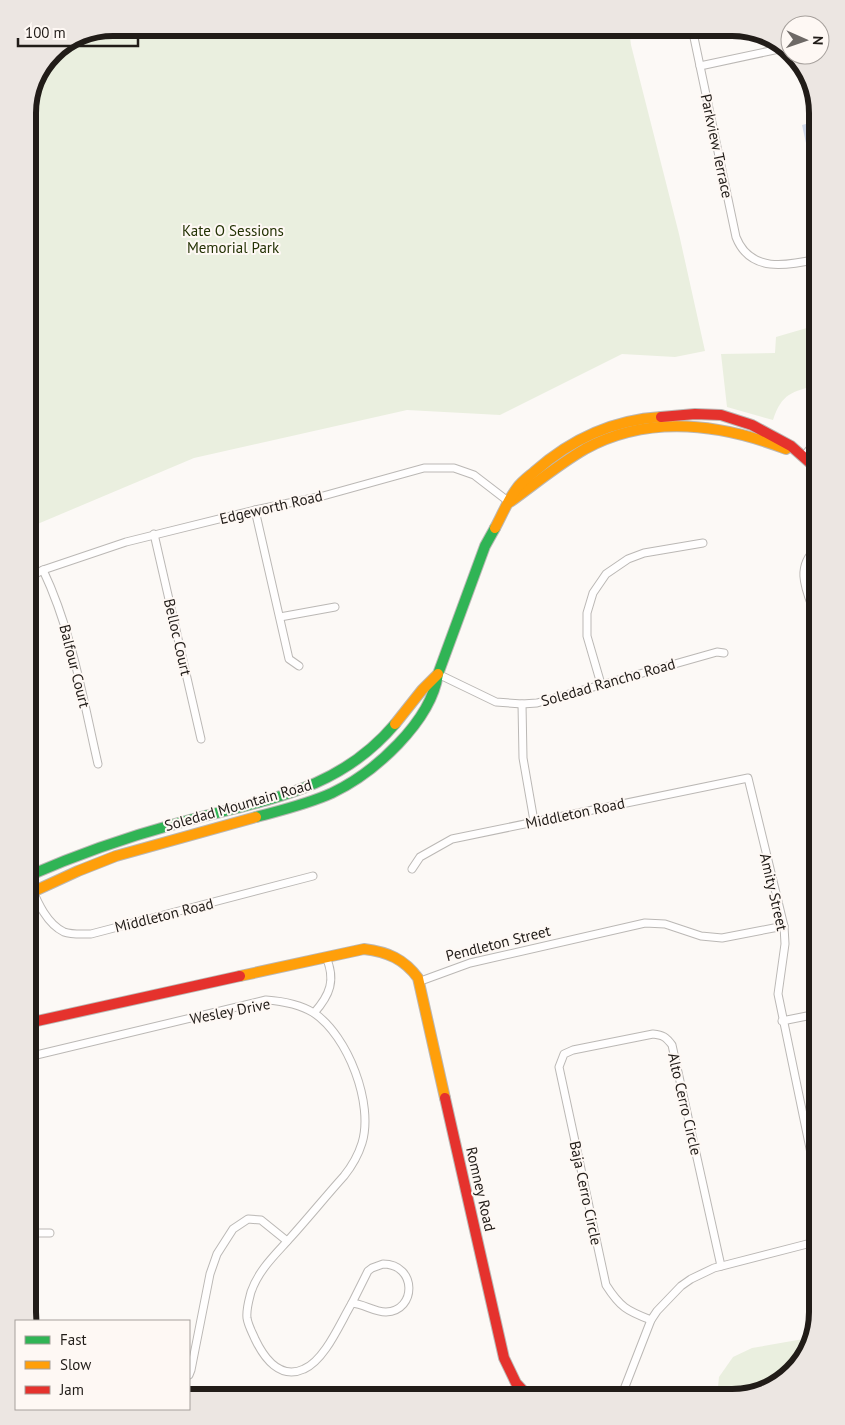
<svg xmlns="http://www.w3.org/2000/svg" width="845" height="1425" font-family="'PT Sans',sans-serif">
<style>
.green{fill:#eaefdf}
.water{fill:#d1daeb}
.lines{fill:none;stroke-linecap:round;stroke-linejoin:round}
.street-casing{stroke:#bbb8b5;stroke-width:9}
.fast-casing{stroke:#bbb8b5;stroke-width:12}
.slow-casing{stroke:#bbb8b5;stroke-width:12}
.jam-casing{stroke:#bbb8b5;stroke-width:12}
.street{stroke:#fffefe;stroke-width:7}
.fast{stroke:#30b455;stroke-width:10}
.slow{stroke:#ff9f0a;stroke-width:10}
.jam{stroke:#e5322d;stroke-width:10}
.labels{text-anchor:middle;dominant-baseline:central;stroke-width:4;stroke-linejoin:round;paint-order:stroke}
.street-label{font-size:15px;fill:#211c18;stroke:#fef8f4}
.park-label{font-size:15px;fill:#233204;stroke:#fef8f4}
.rim{fill:none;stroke:#211c18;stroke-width:6}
</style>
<rect width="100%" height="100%" fill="#fcf9f6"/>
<g class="green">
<polygon points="629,29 631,45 679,234 705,351 675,357 622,354 500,415 407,410 194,458 28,528 28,108 53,52 81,34"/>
<path d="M817,325V385C792,392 782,393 773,420L727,407L721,354L775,353L776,337Z"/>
<polygon points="809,1338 803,1359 769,1389 731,1397 717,1397 719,1377 733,1357 752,1348"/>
</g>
<polygon class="water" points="817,121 817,193 802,125"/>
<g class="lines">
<g class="street-casing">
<g id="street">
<path d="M692,28L736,237C750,273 787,266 817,259"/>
<polyline points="700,66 784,48"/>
<polyline points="804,456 817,440"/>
<polyline points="255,510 289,659 299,666"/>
<polyline points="154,534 201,739"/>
<path d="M43,570C72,631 83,699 98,764"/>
<polyline points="28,578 43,570 126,542 255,510 323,496 424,468 454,468 474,475 509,502"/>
<polyline points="280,617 335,607"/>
<path d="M817,620C809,595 792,569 817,548"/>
<polyline points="438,674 496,702 522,704 537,703 717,652 724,653"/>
<polyline points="601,684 587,636 587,613 593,593 606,574 628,559 644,553 703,543"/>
<polyline points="522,704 523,758 534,821"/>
<polyline points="412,869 420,857 452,839 748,778 784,926 785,944 778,994 817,1182"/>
<path d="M28,880C36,898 45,923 64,932C72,935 83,934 91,934L313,876"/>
<polyline points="418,982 470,963 645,923 665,924 701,936 722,938 784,926"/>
<path d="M314,1013C330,995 336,980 326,957"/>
<polyline points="782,1021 817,1014"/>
<path d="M28,1057L266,1000C281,1001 301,1005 314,1013C348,1036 374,1104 362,1143C358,1156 352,1166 344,1176C326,1196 309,1217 291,1237C276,1254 259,1269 251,1292C249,1300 246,1309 247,1318C248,1325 252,1332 255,1339C264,1358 280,1380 304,1369C325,1360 340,1323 352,1303"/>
<polyline points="28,1235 34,1233 50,1233"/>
<path d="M383,1264C417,1264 417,1311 386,1312C374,1312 364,1304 352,1303L368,1271L372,1268Z"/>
<path d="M651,1320C627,1311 620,1307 606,1285L559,1067L564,1054L573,1050L653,1034C663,1035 666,1037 672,1045L721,1266"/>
<polyline points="189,1375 191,1370 210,1274 217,1254 233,1229 248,1219 261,1220 287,1241"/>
<polyline points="509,1397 521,1389"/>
<polyline points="621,1397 651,1320 657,1311 681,1286 691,1279 714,1268 811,1243 817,1239"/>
</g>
</g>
<g class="fast-casing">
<g id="fast">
<path d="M256,817C282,810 308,804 332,793C374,773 431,722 438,674L485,546L495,528"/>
<path d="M28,876C76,855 124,838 175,824C258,800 335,795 395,724"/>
</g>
</g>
<g class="slow-casing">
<g id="slow">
<path d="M510,502C535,484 559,464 585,449C649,414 721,424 786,449"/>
<path d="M495,528C502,515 508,500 517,488C521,482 528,477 534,472C570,440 612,420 661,417"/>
<polyline points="395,724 422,690 438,674"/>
<polyline points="28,894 78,871 116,856 256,817"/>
<path d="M240,976L364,949C388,952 404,959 418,978L445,1098"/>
</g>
</g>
<g class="jam-casing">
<g id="jam">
<polyline points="661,417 695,414 721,415 752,425 791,446 817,469"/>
<polyline points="28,1023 240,976"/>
<polyline points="445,1098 504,1358 516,1383 529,1397"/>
</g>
</g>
<use href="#street" class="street"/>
<use href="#fast" class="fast"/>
<use href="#slow" class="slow"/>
<use href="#jam" class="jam"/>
</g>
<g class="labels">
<g class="street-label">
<text transform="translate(717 146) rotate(78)">Parkview Terrace</text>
<text transform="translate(271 507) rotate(-13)">Edgeworth Road</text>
<text transform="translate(178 637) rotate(77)">Belloc Court</text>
<text transform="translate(75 666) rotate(76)">Balfour Court</text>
<text transform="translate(608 682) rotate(-16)">Soledad Rancho Road</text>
<text transform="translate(238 805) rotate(-16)">Soledad Mountain Road</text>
<text transform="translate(575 813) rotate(-12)">Middleton Road</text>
<text transform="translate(774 892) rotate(77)">Amity Street</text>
<text transform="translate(164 915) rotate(-14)">Middleton Road</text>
<text transform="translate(498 943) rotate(-14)">Pendleton Street</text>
<text transform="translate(230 1011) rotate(-11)">Wesley Drive</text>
<text transform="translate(685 1104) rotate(77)">Alto Cerro Circle</text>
<text transform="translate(481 1189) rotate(77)">Romney Road</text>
<text transform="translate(586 1193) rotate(78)">Baja Cerro Circle</text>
</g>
<g class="park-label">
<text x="233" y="230">Kate O Sessions<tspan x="233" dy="17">Memorial Park</tspan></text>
</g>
</g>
<path d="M0 0H845V1425H0ZM113 36H732A77 77 0 0 1 809 113V1312A77 77 0 0 1 732 1389H113A77 77 0 0 1 36 1312V113A77 77 0 0 1 113 36Z" fill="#ece6e2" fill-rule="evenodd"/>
<path class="rim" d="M113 36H732A77 77 0 0 1 809 113V1312A77 77 0 0 1 732 1389H113A77 77 0 0 1 36 1312V113A77 77 0 0 1 113 36Z"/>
<rect x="15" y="1320" width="175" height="90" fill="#fef8f4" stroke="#a6a09c"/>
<rect x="25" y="1336" width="25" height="8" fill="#30b455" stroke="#a6a09c"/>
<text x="60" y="1345" font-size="15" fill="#211c18">Fast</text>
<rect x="25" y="1361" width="25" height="8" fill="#ff9f0a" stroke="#a6a09c"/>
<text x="60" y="1370" font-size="15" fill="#211c18">Slow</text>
<rect x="25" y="1386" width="25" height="8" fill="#e5322d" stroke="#a6a09c"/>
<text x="60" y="1395" font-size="15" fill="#211c18">Jam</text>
<g transform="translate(805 40) rotate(92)"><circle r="24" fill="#fef8f4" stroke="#a6a09c"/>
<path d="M0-4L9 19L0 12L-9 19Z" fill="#6e6966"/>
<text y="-8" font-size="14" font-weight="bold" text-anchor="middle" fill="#211c18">N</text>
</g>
<path d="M18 38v8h120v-8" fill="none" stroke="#211c18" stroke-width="2.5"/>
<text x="25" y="38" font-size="15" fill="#211c18" stroke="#fef8f4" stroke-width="4" paint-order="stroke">100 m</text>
</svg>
